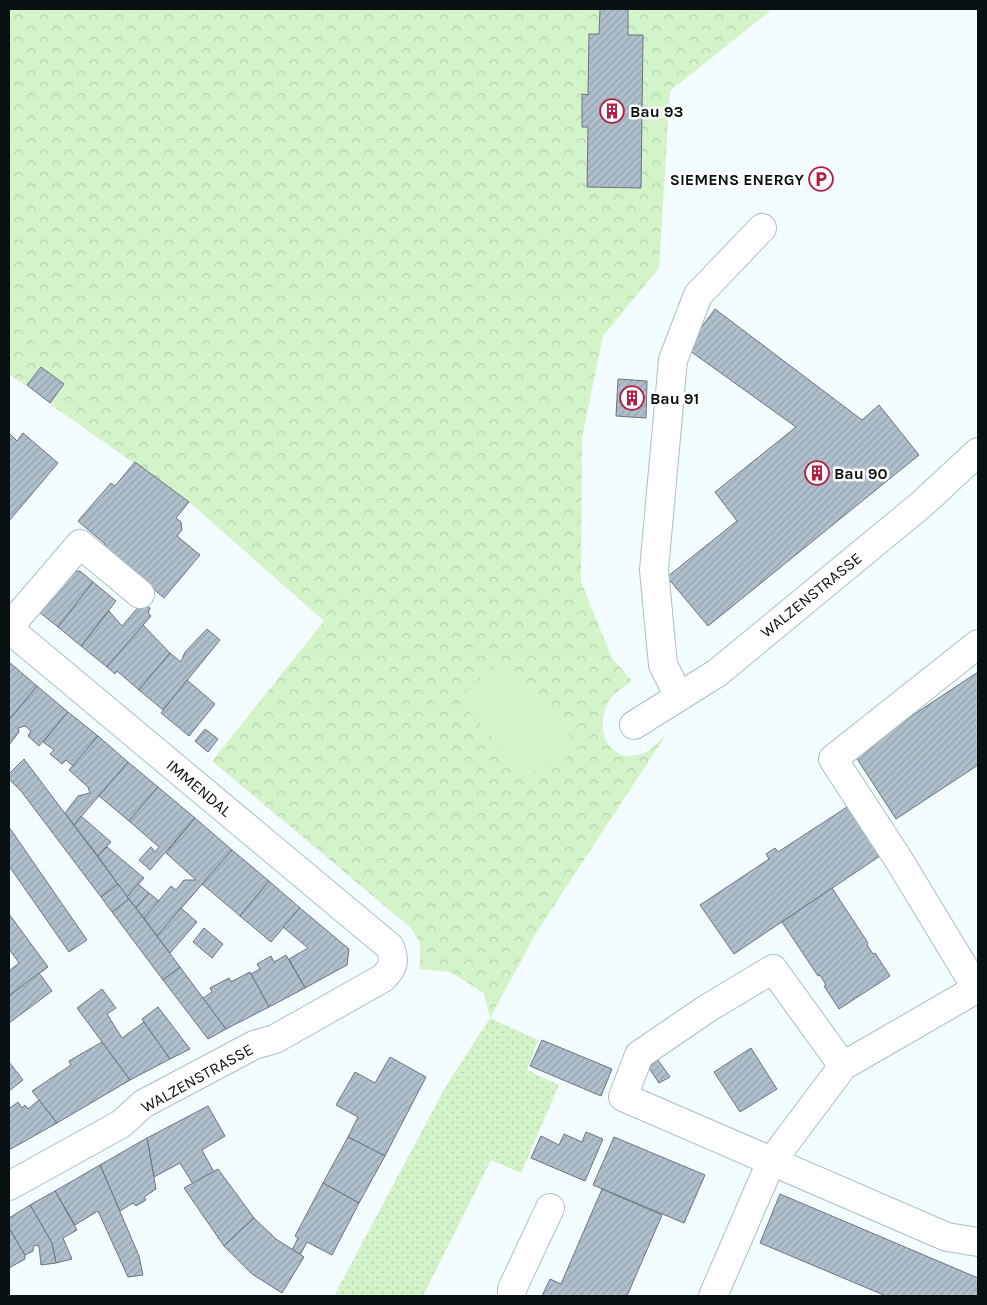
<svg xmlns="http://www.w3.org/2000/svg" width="987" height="1305" font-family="Karla,sans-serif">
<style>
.grass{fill:url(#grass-dots)}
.park{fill:url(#park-crowns)}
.pitch{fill:#d3f4c9}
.building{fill:url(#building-hatch);stroke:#677681}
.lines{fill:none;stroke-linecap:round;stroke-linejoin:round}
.minor-casing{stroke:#a9c0c3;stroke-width:30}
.minor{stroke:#fff;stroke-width:28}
.labels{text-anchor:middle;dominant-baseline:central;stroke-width:5;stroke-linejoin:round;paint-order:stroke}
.poi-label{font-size:16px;font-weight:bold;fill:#081011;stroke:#fff;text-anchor:start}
.street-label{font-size:16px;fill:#081011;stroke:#fff}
</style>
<defs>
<pattern id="grass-dots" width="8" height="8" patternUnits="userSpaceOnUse" patternTransform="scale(1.25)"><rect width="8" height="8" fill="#d3f4c9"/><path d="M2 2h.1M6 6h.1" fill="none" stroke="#b4d0ac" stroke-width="1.8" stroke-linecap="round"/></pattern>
<pattern id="park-crowns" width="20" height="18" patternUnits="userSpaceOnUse" patternTransform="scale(1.25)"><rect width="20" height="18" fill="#d3f4c9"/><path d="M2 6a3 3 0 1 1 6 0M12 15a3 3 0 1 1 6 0" fill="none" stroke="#b4d0ac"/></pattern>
<pattern id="building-hatch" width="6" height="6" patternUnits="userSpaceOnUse" patternTransform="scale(1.25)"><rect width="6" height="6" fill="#afbfcb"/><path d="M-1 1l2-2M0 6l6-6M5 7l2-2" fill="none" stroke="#95a3ad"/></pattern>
</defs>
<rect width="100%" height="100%" fill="#f3fcfe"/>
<polygon class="grass" points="490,1018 538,1040 527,1070 559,1085 521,1173 491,1160 423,1296 334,1296 446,1086"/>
<path class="park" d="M9,9H768L770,11L670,91L659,268L603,336L582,438L581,582L612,658L632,681C625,686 613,693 609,701C591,733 613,769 648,751C654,747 660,740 666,735L536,933L490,1018L484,993L450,972L420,969V943L411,928L212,761L324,621L189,502L50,404L64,384L41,367L26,386L9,374Z"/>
<polygon class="pitch" points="503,659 572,738 528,777 458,699"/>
<g class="building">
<polygon points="600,9 642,9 628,9 628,35 643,35 641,188 587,187 588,127 582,127 582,94 588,95 589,34 599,34"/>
<polygon points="715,309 862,420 879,405 919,455 708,626 667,577 737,521 715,492 796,427 686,348"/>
<polygon points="41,367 64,384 50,403 27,385"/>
<polygon points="618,379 647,381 646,418 616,416"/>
<polygon points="9,433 17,441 23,433 58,463 9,521"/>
<polygon points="135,462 189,502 176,518 181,522 182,530 177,536 200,555 164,598 103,546 105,544 78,521 111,483 115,486"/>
<polygon points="80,571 93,582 58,627 34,608 71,572"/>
<polygon points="93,582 116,601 81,646 58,627"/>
<polygon points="142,603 150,608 148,613 151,616 107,667 81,646 109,611 122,626"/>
<polygon points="143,625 170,653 139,690 117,671 115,674 107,667"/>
<polygon points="207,629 220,640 163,710 139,690 170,653 181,662 185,652"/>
<polygon points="9,662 37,686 9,720"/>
<polygon points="978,672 978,765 896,819 854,754"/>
<polygon points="187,680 215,704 189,736 161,713"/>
<polygon points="37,686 68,712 39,746 28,736 31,731 25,726 18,728 19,732 9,745 9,720"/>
<polygon points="68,712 98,736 73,766 66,760 62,764 50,754 54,750 43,742"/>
<polygon points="205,729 218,739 208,752 195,741"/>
<polygon points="98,736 128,762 74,825 65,813 78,796 90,793 88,787 69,770"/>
<polygon points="24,759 118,884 101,897 21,791 9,779 9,774"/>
<polygon points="128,762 158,787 129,821 99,796"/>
<polygon points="158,787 195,818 150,870 139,860 151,847 155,852 159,847 129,821"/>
<polygon points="847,807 880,856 734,954 700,905 769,859 766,854 775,848 778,852"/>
<polygon points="81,816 111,842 98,856 74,825"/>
<polygon points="195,818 232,850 157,936 144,918 171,886 176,890 184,880 196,880 166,853"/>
<polygon points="9,827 87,940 69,952 9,866"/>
<polygon points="107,847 144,878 127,897 98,856"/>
<polygon points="232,850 269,881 240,916 202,884"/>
<polygon points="269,881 300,908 271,942 240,916"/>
<polygon points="118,884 129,899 112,912 101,897"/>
<polygon points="138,884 149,893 136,908 127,897"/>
<polygon points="832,888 868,943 867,945 873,954 875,953 890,976 839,1009 824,986 826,985 820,975 818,976 782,922"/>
<polygon points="149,893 159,901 144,918 136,908"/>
<polygon points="129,899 180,967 163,980 112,912"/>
<polygon points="181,908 197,922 170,953 157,936"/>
<polygon points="300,908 349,949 347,965 305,988 289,959 308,948 283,927"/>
<polygon points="9,914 48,967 9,996 9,971 19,963 9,949"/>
<polygon points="204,928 223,944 212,958 193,942"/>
<polygon points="286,955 305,988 269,1007 251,974 260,969 257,964 271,956 274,962"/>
<polygon points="180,967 226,1029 208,1039 163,980"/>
<polygon points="250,972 269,1007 226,1029 203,998 212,992 210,988 229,978 231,982"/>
<polygon points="39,973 52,991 9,1023 9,996"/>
<polygon points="102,989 116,1008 107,1014 122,1038 144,1022 170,1059 130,1080 77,1008"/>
<polygon points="158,1007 190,1049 170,1059 142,1019"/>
<polygon points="542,1040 612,1069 601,1096 530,1066"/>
<polygon points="102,1042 130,1080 57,1123 32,1091 71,1065 69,1061"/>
<polygon points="751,1048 777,1089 740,1112 714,1072"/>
<polygon points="655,1056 670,1077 659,1083 645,1062"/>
<polygon points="390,1057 426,1077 385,1156 348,1137 358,1117 336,1105 355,1072 375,1083"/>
<polygon points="9,1062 23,1080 9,1091"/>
<polygon points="39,1100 57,1123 9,1150 9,1105 10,1108 18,1102 22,1108 25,1105 28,1109"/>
<polygon points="208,1106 225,1136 202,1150 214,1172 193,1184 180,1163 154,1177 147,1138"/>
<polygon points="586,1132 603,1139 585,1181 531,1158 541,1136 559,1145 564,1134 582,1142"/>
<polygon points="348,1137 385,1156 359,1203 323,1183"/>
<polygon points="614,1137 705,1175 684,1223 593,1185"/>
<polygon points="147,1138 156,1189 144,1197 146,1200 136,1206 133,1203 120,1211 100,1165"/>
<polygon points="100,1165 139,1256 143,1275 128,1277 98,1211 75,1225 55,1191"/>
<polygon points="218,1169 254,1218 224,1246 184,1188"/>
<polygon points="323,1183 359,1203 332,1255 307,1242 300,1255 292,1250 298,1238 295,1236"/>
<polygon points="602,1189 662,1215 627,1296 542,1296 550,1279 561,1284"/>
<polygon points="55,1191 77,1230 63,1238 72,1259 56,1263 52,1243 30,1205"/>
<polygon points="780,1194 978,1278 978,1296 886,1296 760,1243"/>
<polygon points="30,1205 52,1243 56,1263 41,1265 39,1246 34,1245 33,1251 25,1255 9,1228 9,1218"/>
<polygon points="254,1218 276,1239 304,1257 282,1293 252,1274 224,1246"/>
<polygon points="9,1228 25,1255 25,1259 9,1268"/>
</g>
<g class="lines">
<g class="minor-casing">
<g id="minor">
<polyline points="9,627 80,544 140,594"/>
<path d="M9,629L390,947C395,961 394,967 383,978L275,1039L254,1045L143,1104L121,1124L9,1186"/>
<polyline points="679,696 663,665 654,570 673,360 698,295 762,228"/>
<polyline points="634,725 717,673 922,504 978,452"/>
<polyline points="977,989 897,857 833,759 978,644"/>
<polyline points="843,1066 773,969 708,1008 639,1055 623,1097 947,1237 978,1242"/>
<polyline points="512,1296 512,1289 550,1208"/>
<polyline points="713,1296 771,1162 843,1066 978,988"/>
</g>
</g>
<use href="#minor" class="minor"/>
</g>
<defs>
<g id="building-ring" transform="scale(1.25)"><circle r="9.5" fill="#fff" stroke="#b21f43" stroke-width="1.5"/><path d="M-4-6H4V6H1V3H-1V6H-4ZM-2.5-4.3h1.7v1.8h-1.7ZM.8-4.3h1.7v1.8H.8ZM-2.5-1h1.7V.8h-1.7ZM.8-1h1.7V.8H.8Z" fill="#b21f43"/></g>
<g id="parking-ring" transform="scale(1.25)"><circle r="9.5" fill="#fff" stroke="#b21f43" stroke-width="1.5"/><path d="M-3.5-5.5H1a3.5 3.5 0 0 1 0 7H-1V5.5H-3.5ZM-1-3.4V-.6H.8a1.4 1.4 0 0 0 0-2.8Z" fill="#b21f43"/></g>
</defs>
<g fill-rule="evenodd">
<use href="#building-ring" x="612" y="111"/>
<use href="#parking-ring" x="821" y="179"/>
<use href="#building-ring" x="632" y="398"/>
<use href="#building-ring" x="817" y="473"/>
</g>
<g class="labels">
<g class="poi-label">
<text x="630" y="111">Bau 93</text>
<text x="804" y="179" text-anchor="end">SIEMENS ENERGY</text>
<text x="650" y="398">Bau 91</text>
<text x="834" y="473">Bau 90</text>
</g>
<g class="street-label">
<text transform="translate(811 595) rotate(-39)">WALZENSTRASSE</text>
<text transform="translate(199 788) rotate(40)">IMMENDAL</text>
<text transform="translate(197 1078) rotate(-29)">WALZENSTRASSE</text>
</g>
</g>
<rect width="987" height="1305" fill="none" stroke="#081011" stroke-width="20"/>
</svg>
